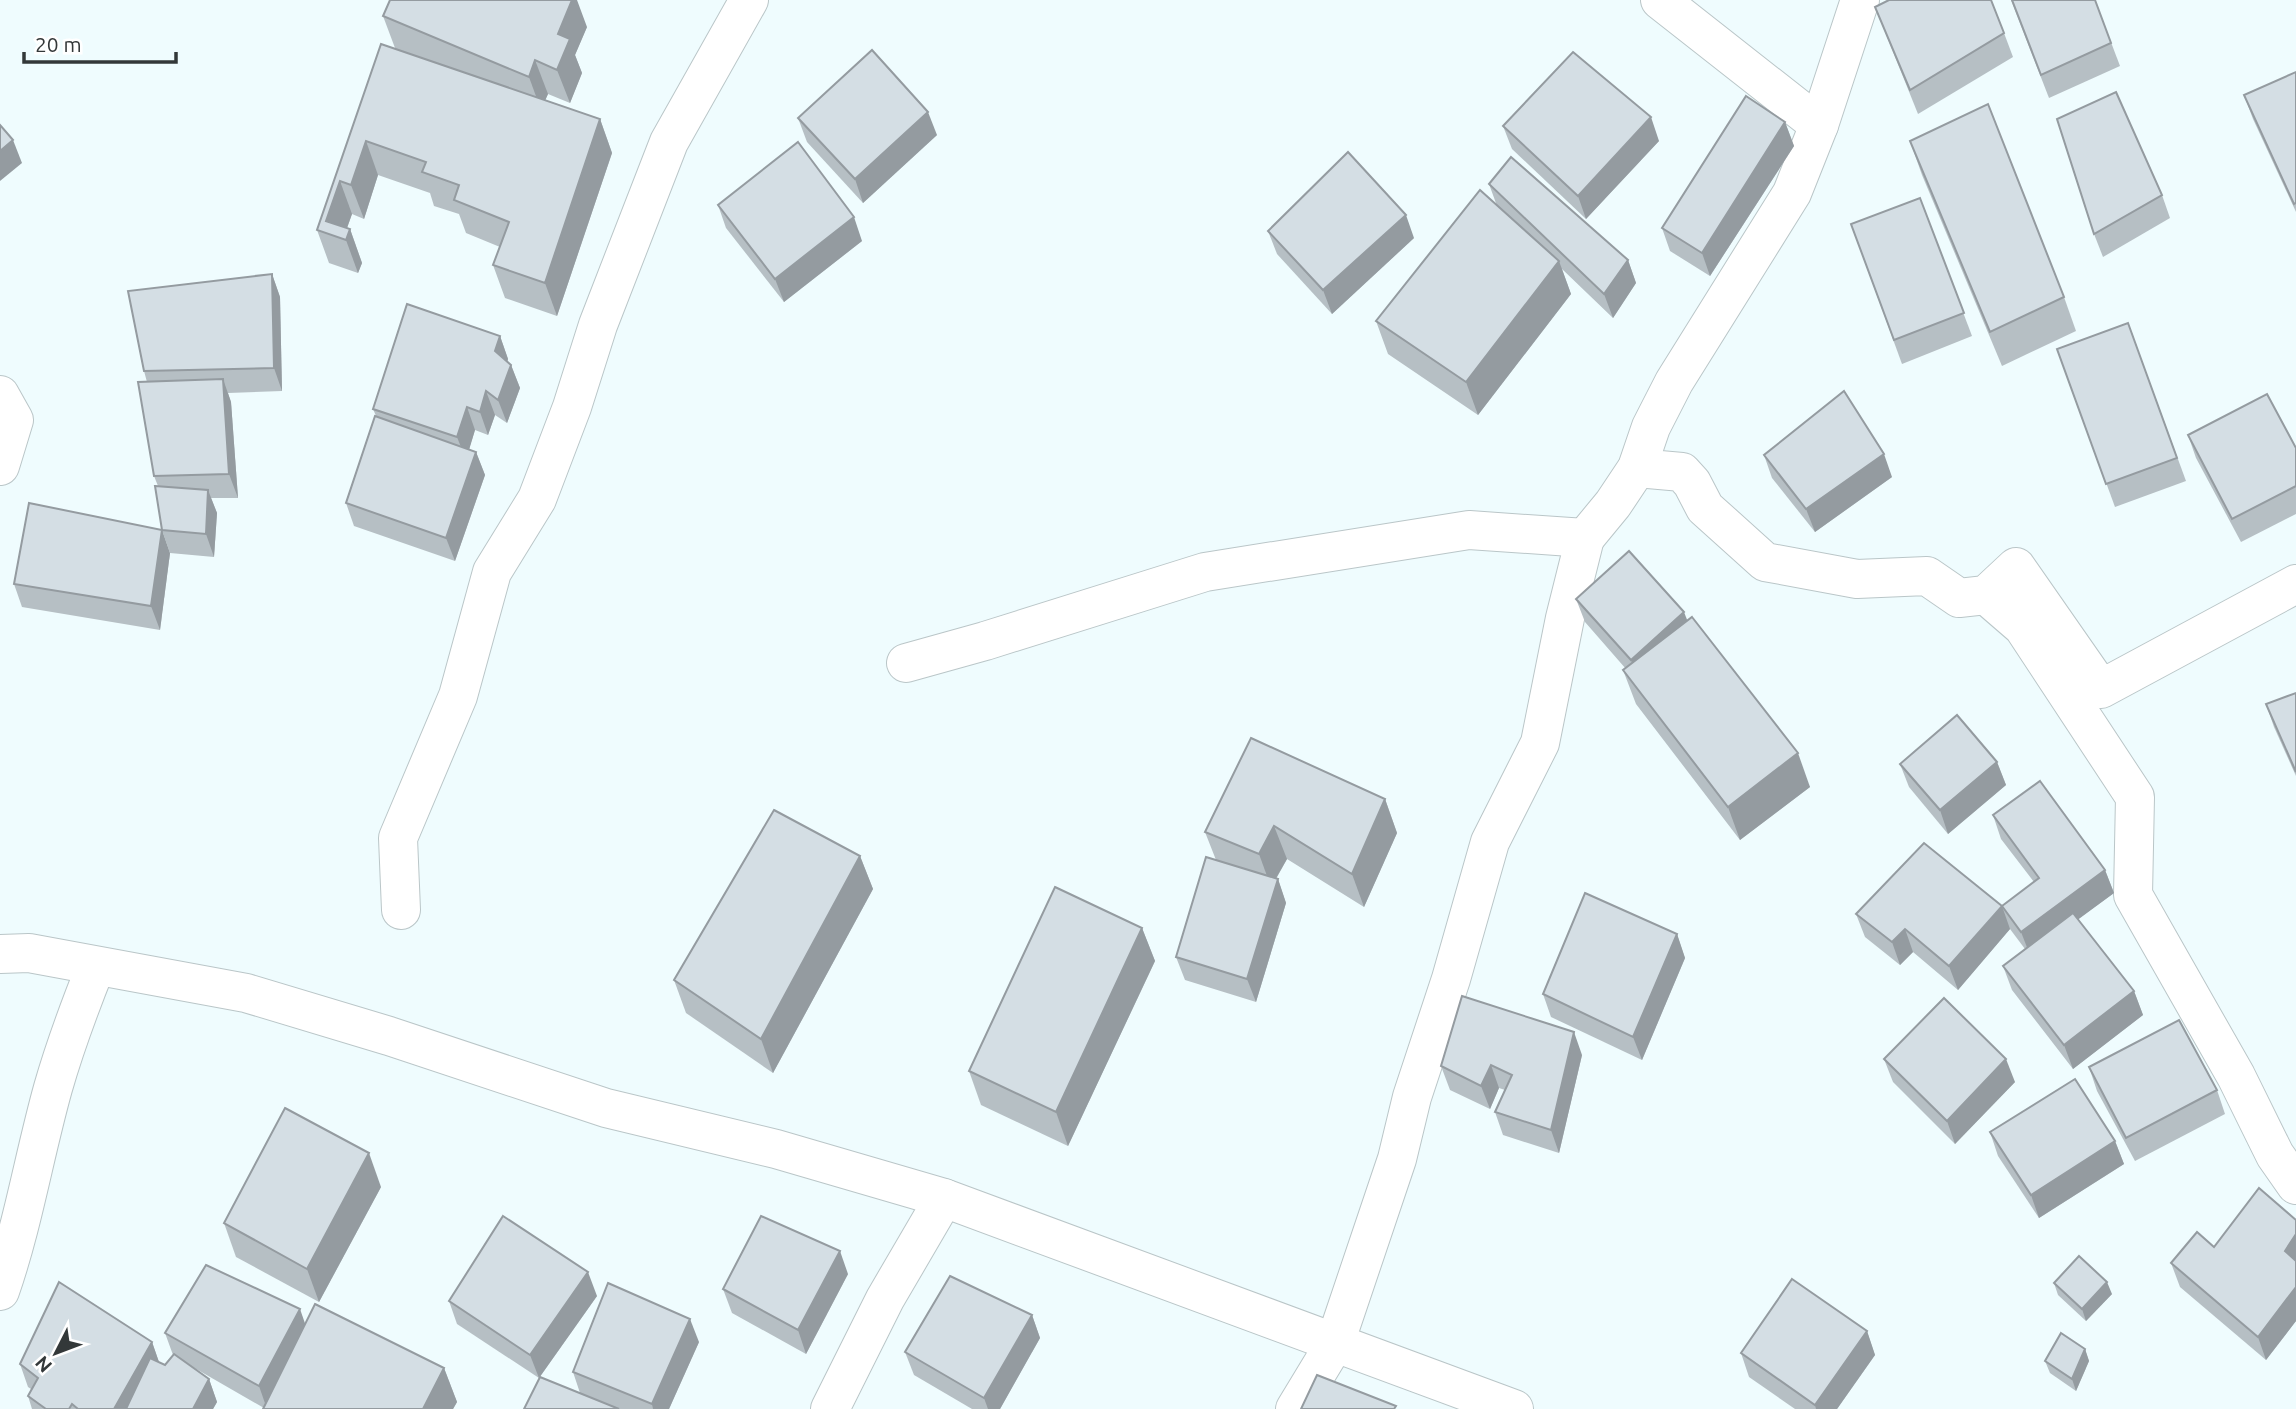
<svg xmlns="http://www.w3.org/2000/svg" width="2296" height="1409" font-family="Ubuntu,sans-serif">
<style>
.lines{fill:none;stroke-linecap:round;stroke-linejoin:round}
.street-casing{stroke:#bac6c8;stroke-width:40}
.street{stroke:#fff;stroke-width:38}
.wall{fill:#b6bfc4}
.shaded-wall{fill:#949ba0}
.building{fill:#d4dee4;stroke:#949ba0;stroke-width:2}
</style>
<rect width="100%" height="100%" fill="#effcfe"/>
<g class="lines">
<g class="street-casing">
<g id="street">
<polyline points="1660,0 1819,125"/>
<polyline points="0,395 14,420 0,466"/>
<polyline points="1637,468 1682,472 1692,483 1705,508 1765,562 1857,579 1927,576 1959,598 1986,595 2016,567 2101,689 2296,584"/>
<polyline points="1986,595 2023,627 2135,797 2133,895 2236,1076 2275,1155 2296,1185"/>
<polyline points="906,663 985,641 1205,572 1469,530 1585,538 1613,504 1637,468 1651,427 1674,382 1792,193 1819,125 1860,0"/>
<polyline points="401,910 398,838 458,696 492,572 537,499 572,407 598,325 669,142 749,0"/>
<polyline points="0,954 29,953 246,993 389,1036 606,1108 776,1149 944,1198 1514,1409"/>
<path d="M0,1291C23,1225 34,1156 53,1088C65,1046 80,1006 96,966"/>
<polyline points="830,1409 885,1299 944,1198"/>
<polyline points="1295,1409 1335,1343 1397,1159 1412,1097 1451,979 1490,842 1540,743 1565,618 1585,538"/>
</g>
</g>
<use href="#street" class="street"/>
</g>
<g class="wall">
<polygon points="2011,0 2095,0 2120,66 2049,98"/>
<polygon points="1875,7 2004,33 2013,57 1918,114"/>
<polygon points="383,16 587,27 575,55 582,73 570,103 548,94 545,100 600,119 612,153 557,316 505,298 493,265 500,247 466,233 459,214 434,206 430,193 378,175 364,219 352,214 347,228 350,229 362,263 358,273 329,263 317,230 395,48"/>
<polygon points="2296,72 2296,212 2253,119 2244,95"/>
<polygon points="798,118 937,135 863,203 807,142"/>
<polygon points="1785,122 1794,146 1710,276 1670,251 1662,228"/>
<polygon points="1503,126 1659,141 1586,219 1512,149"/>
<polygon points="1910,141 2064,297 2076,331 2002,366 1922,175"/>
<polygon points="1489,184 1628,260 1636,283 1613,318 1562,269 1571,294 1478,415 1388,354 1376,321 1497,206"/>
<polygon points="2162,195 2170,218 2103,257 2094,234"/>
<polygon points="1920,198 1972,336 1902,364 1851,224"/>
<polygon points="718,205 862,241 784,302 726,228"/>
<polygon points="1268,231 1414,238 1332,314 1277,254"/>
<polygon points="272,274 280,297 282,391 228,393 231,402 238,498 211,498 217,513 214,557 170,553 162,530 158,486 154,476 147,382 144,371"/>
<polygon points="2128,323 2186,481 2115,507 2057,349"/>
<polygon points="500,336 508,359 507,362 511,365 520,388 507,423 495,415 488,435 475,430 469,449 476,452 485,475 455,561 354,526 346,503 376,416 373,409"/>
<polygon points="2188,435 2296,448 2296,514 2241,542 2196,458"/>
<polygon points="1764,455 1892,477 1815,532 1772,478"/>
<polygon points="170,553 160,630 22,607 14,584"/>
<polygon points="1576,599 1688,621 1810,787 1740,840 1636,704 1623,670 1626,669 1585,622"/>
<polygon points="2296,693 2296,776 2274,727 2266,704"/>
<polygon points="1997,762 2006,785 1948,834 1909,787 1900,764"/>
<polygon points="1385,799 1397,833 1364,907 1287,859 1276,879 1278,879 1286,903 1256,1002 1185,980 1176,957 1216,860 1205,832"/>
<polygon points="1993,815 2105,870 2114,893 2078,919 2134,991 2143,1015 2073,1069 2012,990 2003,966 2025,949 2010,929 1958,990 1913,952 1900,965 1865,937 1856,914 2002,906 2034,882 2001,839"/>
<polygon points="860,856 873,889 773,1073 686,1013 674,980"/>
<polygon points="1142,928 1155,961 1068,1146 981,1105 969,1071"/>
<polygon points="1677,934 1685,958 1642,1060 1551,1017 1543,994"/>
<polygon points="1582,1055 1559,1153 1503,1135 1495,1112 1505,1090 1499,1088 1490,1109 1450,1090 1441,1066"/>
<polygon points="1884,1059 2015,1082 1955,1144 1893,1082"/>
<polygon points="2089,1067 2217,1090 2225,1114 2135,1161 2097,1091"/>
<polygon points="1990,1132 2115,1141 2124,1164 2039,1218 1998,1156"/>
<polygon points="381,1187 319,1302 236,1257 224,1223"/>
<polygon points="2296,1220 2296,1321 2266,1360 2180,1287 2171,1263 2214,1247"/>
<polygon points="848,1274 806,1354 732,1313 723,1289"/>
<polygon points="2054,1283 2112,1294 2086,1321 2058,1295"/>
<polygon points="597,1296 539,1378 457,1324 449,1301"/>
<polygon points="1032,1315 1040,1338 1000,1409 972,1409 914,1375 905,1352"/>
<polygon points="305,1324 444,1368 457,1402 453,1409 263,1409 264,1408 191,1366 209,1379 217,1402 213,1409 32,1409 28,1396 31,1389 28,1387 20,1364 152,1342 159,1362 165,1365 173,1355 165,1333"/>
<polygon points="1867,1331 1875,1355 1837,1409 1795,1409 1749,1377 1741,1353"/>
<polygon points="699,1342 669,1409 524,1409 580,1393 573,1372"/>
<polygon points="2085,1349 2089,1361 2076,1391 2050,1373 2045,1361"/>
</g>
<g class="shaded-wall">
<polygon points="572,0 577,0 587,27 575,55 582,73 570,103 557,70 558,34"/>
<polygon points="535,60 548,94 541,110 529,77"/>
<polygon points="928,112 937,135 863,203 855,179"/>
<polygon points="1651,117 1659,141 1586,219 1578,196"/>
<polygon points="600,119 612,153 557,316 545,283"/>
<polygon points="1785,122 1794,146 1710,276 1702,253"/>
<polygon points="13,140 22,163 0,181 0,151"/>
<polygon points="366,141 378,175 364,219 351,185"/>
<polygon points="340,181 352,214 343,239 326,221"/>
<polygon points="1406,215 1414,238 1332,314 1323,290"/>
<polygon points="854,217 862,241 784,302 775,279"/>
<polygon points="350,229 362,263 358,273 346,240"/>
<polygon points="1628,260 1636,283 1613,318 1604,294"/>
<polygon points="1559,261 1571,294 1478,415 1466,382"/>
<polygon points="272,274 280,297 282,391 274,368"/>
<polygon points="500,336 508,359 503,375 495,351"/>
<polygon points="511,365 520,388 507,423 498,400"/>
<polygon points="223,379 231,402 238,498 229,474"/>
<polygon points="486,391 495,415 488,435 480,412"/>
<polygon points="467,407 475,430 466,460 457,437"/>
<polygon points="476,452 485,475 455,561 446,538"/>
<polygon points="1884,454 1892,477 1815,532 1806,509"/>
<polygon points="208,490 217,513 214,557 206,534"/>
<polygon points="162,530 170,553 160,630 151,606"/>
<polygon points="1684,612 1693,635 1639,684 1631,660"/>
<polygon points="1798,753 1810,787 1740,840 1728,807"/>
<polygon points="1997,762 2006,785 1948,834 1940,810"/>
<polygon points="1385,799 1397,833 1364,907 1352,874"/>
<polygon points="1274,826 1287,859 1271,887 1259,854"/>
<polygon points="860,856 873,889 773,1073 761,1039"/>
<polygon points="2105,870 2114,893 2030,955 2021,932"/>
<polygon points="1278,879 1286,903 1256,1002 1247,979"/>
<polygon points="2002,906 2010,929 1958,990 1949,966"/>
<polygon points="1142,928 1155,961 1068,1146 1056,1112"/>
<polygon points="1905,929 1913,952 1900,965 1892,942"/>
<polygon points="1677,934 1685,958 1642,1060 1633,1037"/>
<polygon points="2134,991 2143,1015 2073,1069 2064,1045"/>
<polygon points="1574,1032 1582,1055 1559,1153 1551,1130"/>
<polygon points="2006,1059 2015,1082 1955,1144 1947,1121"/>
<polygon points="1491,1065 1499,1088 1490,1109 1481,1086"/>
<polygon points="2115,1141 2124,1164 2039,1218 2031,1195"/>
<polygon points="369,1153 381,1187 319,1302 307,1269"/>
<polygon points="2296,1234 2296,1270 2285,1251"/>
<polygon points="840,1251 848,1274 806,1354 798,1330"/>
<polygon points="588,1272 597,1296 539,1378 530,1355"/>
<polygon points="2107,1282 2112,1294 2086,1321 2082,1309"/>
<polygon points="2296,1287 2296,1321 2266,1360 2258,1337"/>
<polygon points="300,1309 308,1332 267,1409 259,1386"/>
<polygon points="1032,1315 1040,1338 1000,1409 988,1409 984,1398"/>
<polygon points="690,1319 699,1342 669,1409 653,1409 652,1404"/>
<polygon points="1867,1331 1875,1355 1837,1409 1816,1409 1815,1405"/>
<polygon points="152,1342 160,1365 136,1409 114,1409"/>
<polygon points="2085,1349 2089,1361 2076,1391 2072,1379"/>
<polygon points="444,1368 457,1402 453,1409 423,1409"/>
<polygon points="209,1379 217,1402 213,1409 193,1409"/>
</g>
<g class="building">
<polygon points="390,0 572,0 558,34 570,39 557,70 535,60 529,77 383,16"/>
<polygon points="1889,0 1991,0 2004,33 1910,90 1875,7"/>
<polygon points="2012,0 2095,0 2111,43 2041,75"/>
<polygon points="381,44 600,119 545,283 493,265 509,222 454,200 459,185 422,172 426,162 366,141 351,185 340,181 326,221 350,229 346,240 317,230"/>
<polygon points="872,50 928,112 855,179 798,118"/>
<polygon points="1573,52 1651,117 1578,196 1503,126"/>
<polygon points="2296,72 2296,203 2294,204 2244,95"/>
<polygon points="2116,92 2162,195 2094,234 2057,119"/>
<polygon points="1746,96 1785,122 1702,253 1662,228"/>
<polygon points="1988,104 2064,297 1990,332 1910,141"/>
<polygon points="0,125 13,140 0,151"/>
<polygon points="798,142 854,217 775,279 718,205"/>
<polygon points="1348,152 1406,215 1323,290 1268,231"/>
<polygon points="1511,157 1628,260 1604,294 1489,184"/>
<polygon points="1480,190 1559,261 1466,382 1376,321"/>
<polygon points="1920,198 1964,313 1894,340 1851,224"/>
<polygon points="272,274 274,368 144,371 128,291"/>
<polygon points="407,304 500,336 495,351 511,365 498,400 486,391 480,412 467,407 457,437 373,409"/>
<polygon points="2128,323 2177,458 2106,484 2057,349"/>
<polygon points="223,379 229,474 154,476 138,382"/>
<polygon points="1844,391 1884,454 1806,509 1764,455"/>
<polygon points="2267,394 2296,448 2296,486 2232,519 2188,435"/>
<polygon points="375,416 476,452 446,538 346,503"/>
<polygon points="155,486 208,490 206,534 162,530"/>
<polygon points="29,503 162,530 151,606 14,584"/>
<polygon points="1629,551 1684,612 1631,660 1576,599"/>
<polygon points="1692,617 1798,753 1728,807 1623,670"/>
<polygon points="2296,693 2296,772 2266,704"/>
<polygon points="1957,715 1997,762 1940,810 1900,764"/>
<polygon points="1251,738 1385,799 1352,874 1274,826 1259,854 1205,832"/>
<polygon points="2040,781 2105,870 2021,932 2002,906 1949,966 1905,929 1892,942 1856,914 1924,843 2002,906 2039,878 1993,815"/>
<polygon points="774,810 860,856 761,1039 674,980"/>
<polygon points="1206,857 1278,879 1247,979 1176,957"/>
<polygon points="1055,887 1142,928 1056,1112 969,1071"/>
<polygon points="1585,893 1677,934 1633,1037 1543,994"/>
<polygon points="2073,913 2134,991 2064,1045 2003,966"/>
<polygon points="1462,996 1574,1032 1551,1130 1495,1112 1512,1075 1491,1065 1481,1086 1441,1066"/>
<polygon points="1944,998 2006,1059 1947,1121 1884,1059"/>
<polygon points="2179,1020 2217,1090 2126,1138 2089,1067"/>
<polygon points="2075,1079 2115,1141 2031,1195 1990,1132"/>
<polygon points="285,1108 369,1153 307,1269 224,1223"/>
<polygon points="2259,1188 2296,1220 2296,1234 2285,1251 2296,1261 2296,1287 2258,1337 2171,1263 2197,1232 2214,1247"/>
<polygon points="503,1216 588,1272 530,1355 449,1301"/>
<polygon points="761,1216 840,1251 798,1330 723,1289"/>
<polygon points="2079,1256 2107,1282 2082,1309 2054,1283"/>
<polygon points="206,1265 300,1309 259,1386 165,1333"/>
<polygon points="950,1276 1032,1315 984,1398 905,1352"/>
<polygon points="1792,1279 1867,1331 1815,1405 1741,1353"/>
<polygon points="59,1282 152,1342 114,1409 78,1409 72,1404 69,1409 46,1409 28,1396 38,1378 20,1364"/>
<polygon points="608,1283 690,1319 652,1404 573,1372"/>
<polygon points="315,1304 444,1368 423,1409 263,1409"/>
<polygon points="2061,1333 2085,1349 2072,1379 2045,1361"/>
<polygon points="174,1354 209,1379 193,1409 126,1409 150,1358 165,1365"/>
<polygon points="1317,1375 1396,1406 1394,1409 1301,1409"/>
<polygon points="540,1377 619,1409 524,1409"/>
</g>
<g transform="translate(56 1353) rotate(228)" stroke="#ffffff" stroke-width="5" paint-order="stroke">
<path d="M0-5L12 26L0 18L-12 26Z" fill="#333839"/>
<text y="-10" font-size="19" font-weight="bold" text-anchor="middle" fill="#333839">N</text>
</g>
<path d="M24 52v10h152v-10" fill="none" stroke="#333839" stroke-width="3.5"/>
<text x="35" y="52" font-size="21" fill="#333839" stroke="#ffffff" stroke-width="5" paint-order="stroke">20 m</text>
</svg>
